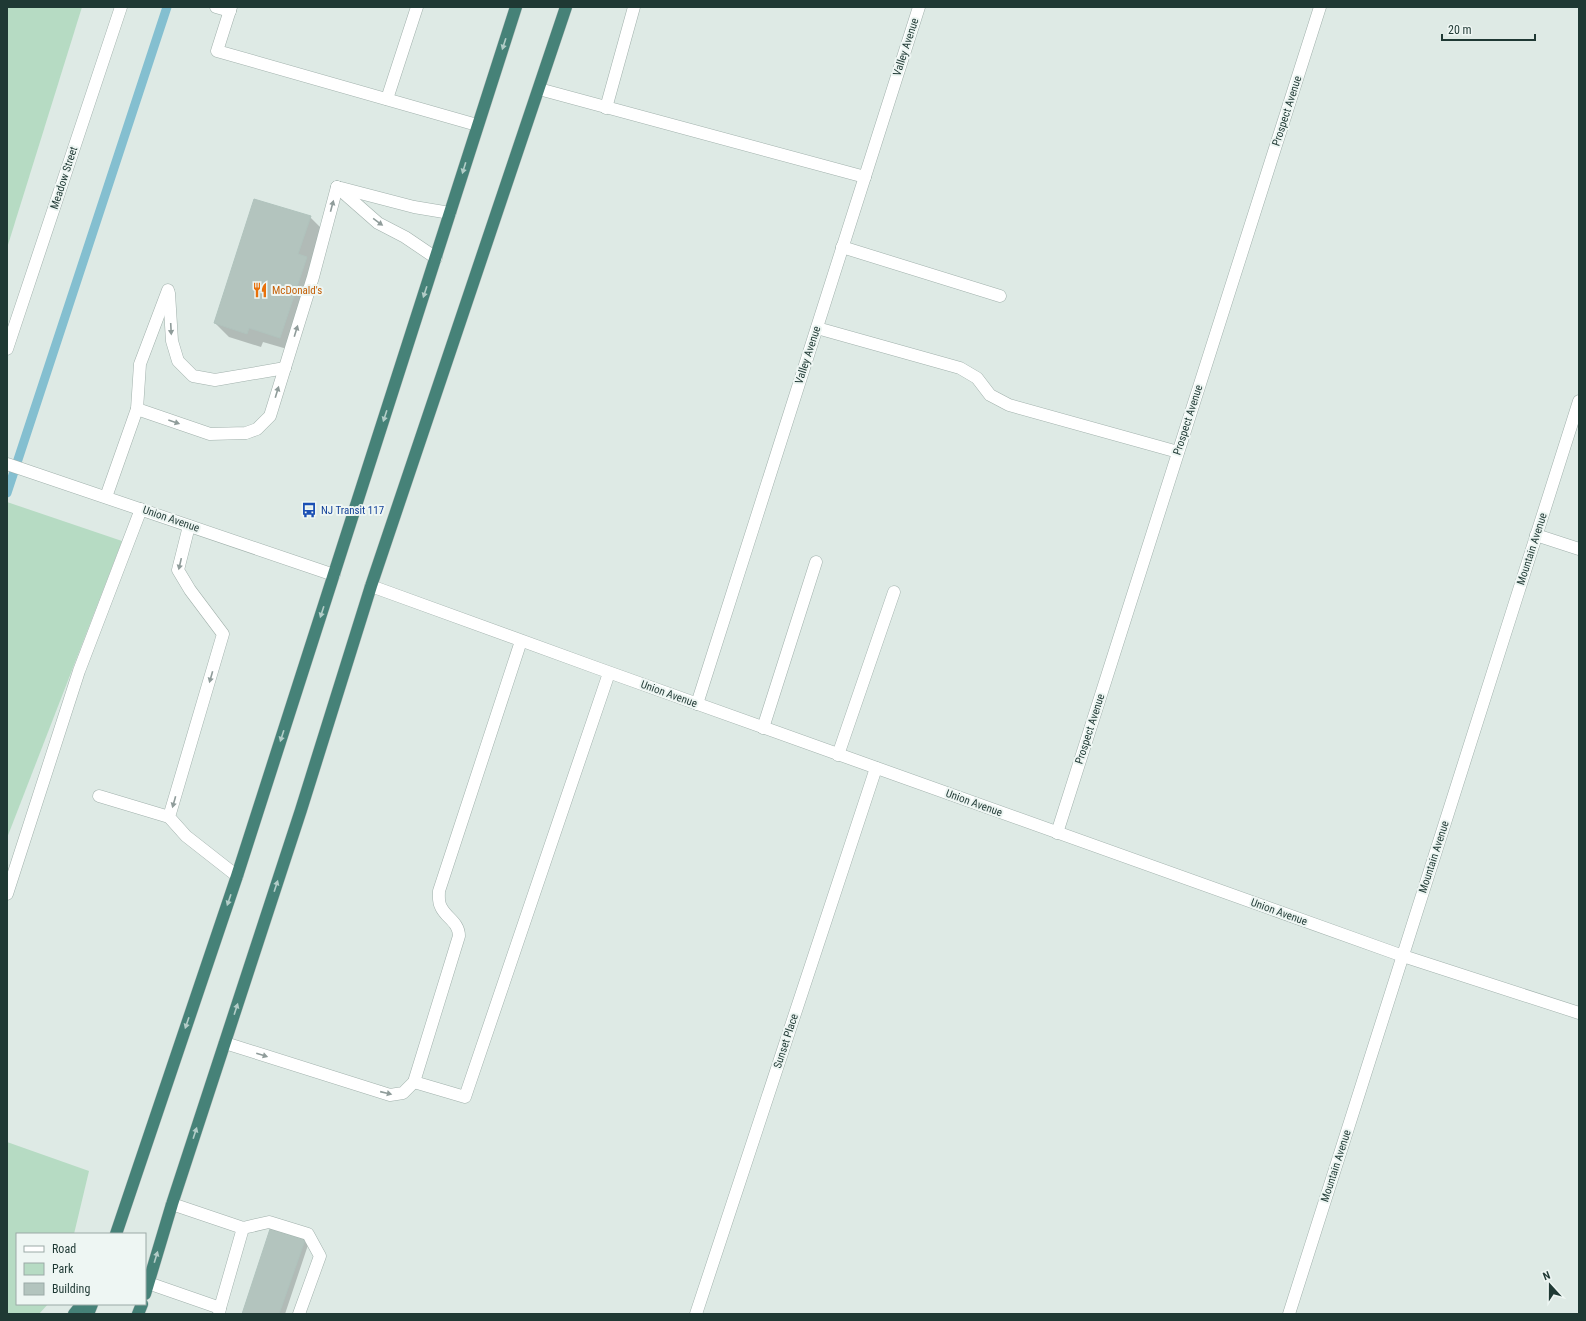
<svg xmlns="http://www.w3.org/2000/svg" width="1586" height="1321" font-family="'Roboto Condensed',sans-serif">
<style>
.green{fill:#b6dbc3}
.shadow{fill:#0003}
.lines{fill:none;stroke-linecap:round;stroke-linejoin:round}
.stream{stroke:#84bfd0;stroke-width:9}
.building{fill:#b3c4be;stroke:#b0c3bd}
.service-casing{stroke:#a1b1ac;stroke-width:13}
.minor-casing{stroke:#a1b1ac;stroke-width:13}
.tertiary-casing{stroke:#a1b1ac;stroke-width:13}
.trunk-casing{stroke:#bcc4c2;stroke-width:13}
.service{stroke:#fff;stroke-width:12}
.minor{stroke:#fff;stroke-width:12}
.tertiary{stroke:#fff;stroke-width:12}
.trunk{stroke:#468278;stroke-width:12}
.oneway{fill:#b3cdc8}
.oneway2{fill:#8f9c9a}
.labels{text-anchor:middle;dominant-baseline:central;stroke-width:4;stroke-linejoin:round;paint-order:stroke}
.street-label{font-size:11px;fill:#1f3934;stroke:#eef6f3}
.food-label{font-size:11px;fill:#c56008;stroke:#eef6f3;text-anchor:start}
.transit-label{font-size:11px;fill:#164399;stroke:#eef6f3;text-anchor:start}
</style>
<rect width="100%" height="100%" fill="#deeae5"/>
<g class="green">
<polygon points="7,7 82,7 7,248"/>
<polygon points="7,502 122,541 7,838"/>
<polygon points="7,1142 89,1171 74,1234 17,1234 17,1304 48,1304 39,1314 7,1314"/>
</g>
<g class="shadow">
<polygon points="310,217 324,231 294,351 263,342 261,347 229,337 215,323"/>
<polygon points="304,1241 308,1245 285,1314 243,1314"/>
</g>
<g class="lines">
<polyline class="stream" points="7,493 167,7"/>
</g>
<g class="building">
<polygon points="254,199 311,216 298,254 307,257 280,338 249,328 247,334 214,323"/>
<polygon points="270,1229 305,1240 279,1314 242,1314"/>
</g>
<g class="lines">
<g class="service-casing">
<g id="service">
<polyline points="216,7 230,11"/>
<polyline points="231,7 217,51 477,125"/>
<polyline points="539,89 865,177"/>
<polyline points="387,99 417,7"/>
<polyline points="606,108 634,7"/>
<polyline points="337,187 378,223 405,237 436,258"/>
<polyline points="341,188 414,207 450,213"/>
<polyline points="842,247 1000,296"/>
<polyline points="169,293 172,341 178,361 193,376 215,380 285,368"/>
<polyline points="817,328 960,368 977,378 990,395 1009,405 1178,452"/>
<polyline points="137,409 210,434 246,433 257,429 270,416 313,277 337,187"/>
<polyline points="106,497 137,409 140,364 168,290"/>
<polyline points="189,526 178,570 190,590 223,634 169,817 186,836 237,876"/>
<polyline points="763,728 816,562"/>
<polyline points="838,755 894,592"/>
<polyline points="99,796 169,817"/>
<polyline points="7,894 79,671 141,509"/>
<path d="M225,1043L390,1095L403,1093L414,1082L459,936C459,922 446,918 441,907C438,902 439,896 439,891L521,641"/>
<polyline points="414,1082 465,1097 609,673"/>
<polyline points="172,1204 243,1228 269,1222 308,1234 320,1256 299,1314"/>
<polyline points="148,1283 220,1308 219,1314"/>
<polyline points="220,1308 243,1228"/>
</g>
</g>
<g class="minor-casing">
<g id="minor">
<polyline points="7,349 121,7"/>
<polyline points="7,464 334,575"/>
<polyline points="1536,535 1579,549"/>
<polyline points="371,586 597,668 1403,956 1579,1013"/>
<polyline points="697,704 919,7"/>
<polyline points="1057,833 1320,7"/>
<polyline points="696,1314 876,768"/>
</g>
</g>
<g class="tertiary-casing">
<polyline id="tertiary" points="1289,1314 1579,401"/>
</g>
<g class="trunk-casing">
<g id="trunk">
<polyline points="116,1234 237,876 516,7"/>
<polyline points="145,1294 172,1204 301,810 371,586 566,7"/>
<polyline points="74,1314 82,1304"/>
<polyline points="88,1314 92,1304"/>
<polyline points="138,1314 142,1304"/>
</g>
</g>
<use href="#service" class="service"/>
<use href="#minor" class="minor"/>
<use href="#tertiary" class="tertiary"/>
<use href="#trunk" class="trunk"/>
</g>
<defs><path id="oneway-solid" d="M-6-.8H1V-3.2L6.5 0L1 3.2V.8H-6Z"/></defs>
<g class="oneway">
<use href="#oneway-solid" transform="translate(504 44) rotate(108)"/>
<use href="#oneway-solid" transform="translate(464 168) rotate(107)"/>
<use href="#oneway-solid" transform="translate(425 292) rotate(108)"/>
<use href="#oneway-solid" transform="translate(385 416) rotate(108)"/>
<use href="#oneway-solid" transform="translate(322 612) rotate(108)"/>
<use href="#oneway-solid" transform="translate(282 736) rotate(108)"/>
<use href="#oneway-solid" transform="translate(276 886) rotate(-72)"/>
<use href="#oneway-solid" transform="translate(229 900) rotate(109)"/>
<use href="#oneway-solid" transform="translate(236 1009) rotate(-72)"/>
<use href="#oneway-solid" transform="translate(187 1023) rotate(109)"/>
<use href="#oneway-solid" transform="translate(195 1133) rotate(-72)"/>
<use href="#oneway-solid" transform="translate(156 1257) rotate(-73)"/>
</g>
<g class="oneway2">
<use href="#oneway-solid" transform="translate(332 206) rotate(-75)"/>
<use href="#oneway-solid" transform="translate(378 222) rotate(36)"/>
<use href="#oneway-solid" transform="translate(171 329) rotate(87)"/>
<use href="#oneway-solid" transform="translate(296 331) rotate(-73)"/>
<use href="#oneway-solid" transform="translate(277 392) rotate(-73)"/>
<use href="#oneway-solid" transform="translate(174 422) rotate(19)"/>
<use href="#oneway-solid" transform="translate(180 564) rotate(103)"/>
<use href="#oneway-solid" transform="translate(211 677) rotate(106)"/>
<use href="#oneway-solid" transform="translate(174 802) rotate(106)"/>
<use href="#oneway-solid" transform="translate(262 1055) rotate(17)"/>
<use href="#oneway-solid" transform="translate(386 1093) rotate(13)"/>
</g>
<defs>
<g id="restaurant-bare" transform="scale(1.2)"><path d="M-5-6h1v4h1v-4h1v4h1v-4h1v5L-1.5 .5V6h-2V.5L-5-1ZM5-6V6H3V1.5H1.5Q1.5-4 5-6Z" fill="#e8710a" stroke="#eef6f3" stroke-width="2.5" paint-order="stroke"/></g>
<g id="bus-bare" transform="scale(1.2)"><path d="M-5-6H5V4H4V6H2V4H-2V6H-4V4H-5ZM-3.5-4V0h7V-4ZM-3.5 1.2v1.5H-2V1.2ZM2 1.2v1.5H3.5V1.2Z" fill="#1a4fb4" stroke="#eef6f3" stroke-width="2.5" paint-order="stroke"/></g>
</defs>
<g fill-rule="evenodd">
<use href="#restaurant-bare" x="260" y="290"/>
<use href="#bus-bare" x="309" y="510"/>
</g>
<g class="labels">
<g class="street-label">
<text transform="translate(906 47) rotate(-72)">Valley Avenue</text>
<text transform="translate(1287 111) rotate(-72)">Prospect Avenue</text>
<text transform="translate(64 178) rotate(-72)">Meadow Street</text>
<text transform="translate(808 355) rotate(-72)">Valley Avenue</text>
<text transform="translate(1188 420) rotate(-72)">Prospect Avenue</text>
<text transform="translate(171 519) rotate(19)">Union Avenue</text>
<text transform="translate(1532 549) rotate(-72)">Mountain Avenue</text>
<text transform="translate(669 694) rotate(20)">Union Avenue</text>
<text transform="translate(1090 729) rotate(-72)">Prospect Avenue</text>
<text transform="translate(974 803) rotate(20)">Union Avenue</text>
<text transform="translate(1434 857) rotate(-72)">Mountain Avenue</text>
<text transform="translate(1279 912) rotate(20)">Union Avenue</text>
<text transform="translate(786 1041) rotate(-72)">Sunset Place</text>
<text transform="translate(1336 1166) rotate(-72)">Mountain Avenue</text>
</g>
<g class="food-label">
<text x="272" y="290">McDonald's</text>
</g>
<g class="transit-label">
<text x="321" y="510">NJ Transit 117</text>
</g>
</g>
<rect width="1586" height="1321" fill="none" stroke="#1f3934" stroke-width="16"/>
<rect x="16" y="1233" width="130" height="72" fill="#eef6f3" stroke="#9baaa7"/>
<rect x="24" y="1246" width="20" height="6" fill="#ffffff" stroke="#9baaa7"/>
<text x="52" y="1253" font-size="12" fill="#1f3934">Road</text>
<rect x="24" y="1263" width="20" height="12" fill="#b6dbc3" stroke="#9baaa7"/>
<text x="52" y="1273" font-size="12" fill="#1f3934">Park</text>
<rect x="24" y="1283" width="20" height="12" fill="#b3c4be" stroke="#9baaa7"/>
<text x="52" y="1293" font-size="12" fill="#1f3934">Building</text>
<g transform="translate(1550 1285) rotate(339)" stroke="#eef6f3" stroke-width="3" paint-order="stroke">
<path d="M0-3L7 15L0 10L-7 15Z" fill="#1f3934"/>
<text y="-6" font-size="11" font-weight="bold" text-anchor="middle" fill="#1f3934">N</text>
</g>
<path d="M1442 34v6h93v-6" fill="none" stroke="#1f3934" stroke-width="2"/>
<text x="1448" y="34" font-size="12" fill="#1f3934" stroke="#eef6f3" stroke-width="3" paint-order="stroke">20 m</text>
</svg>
